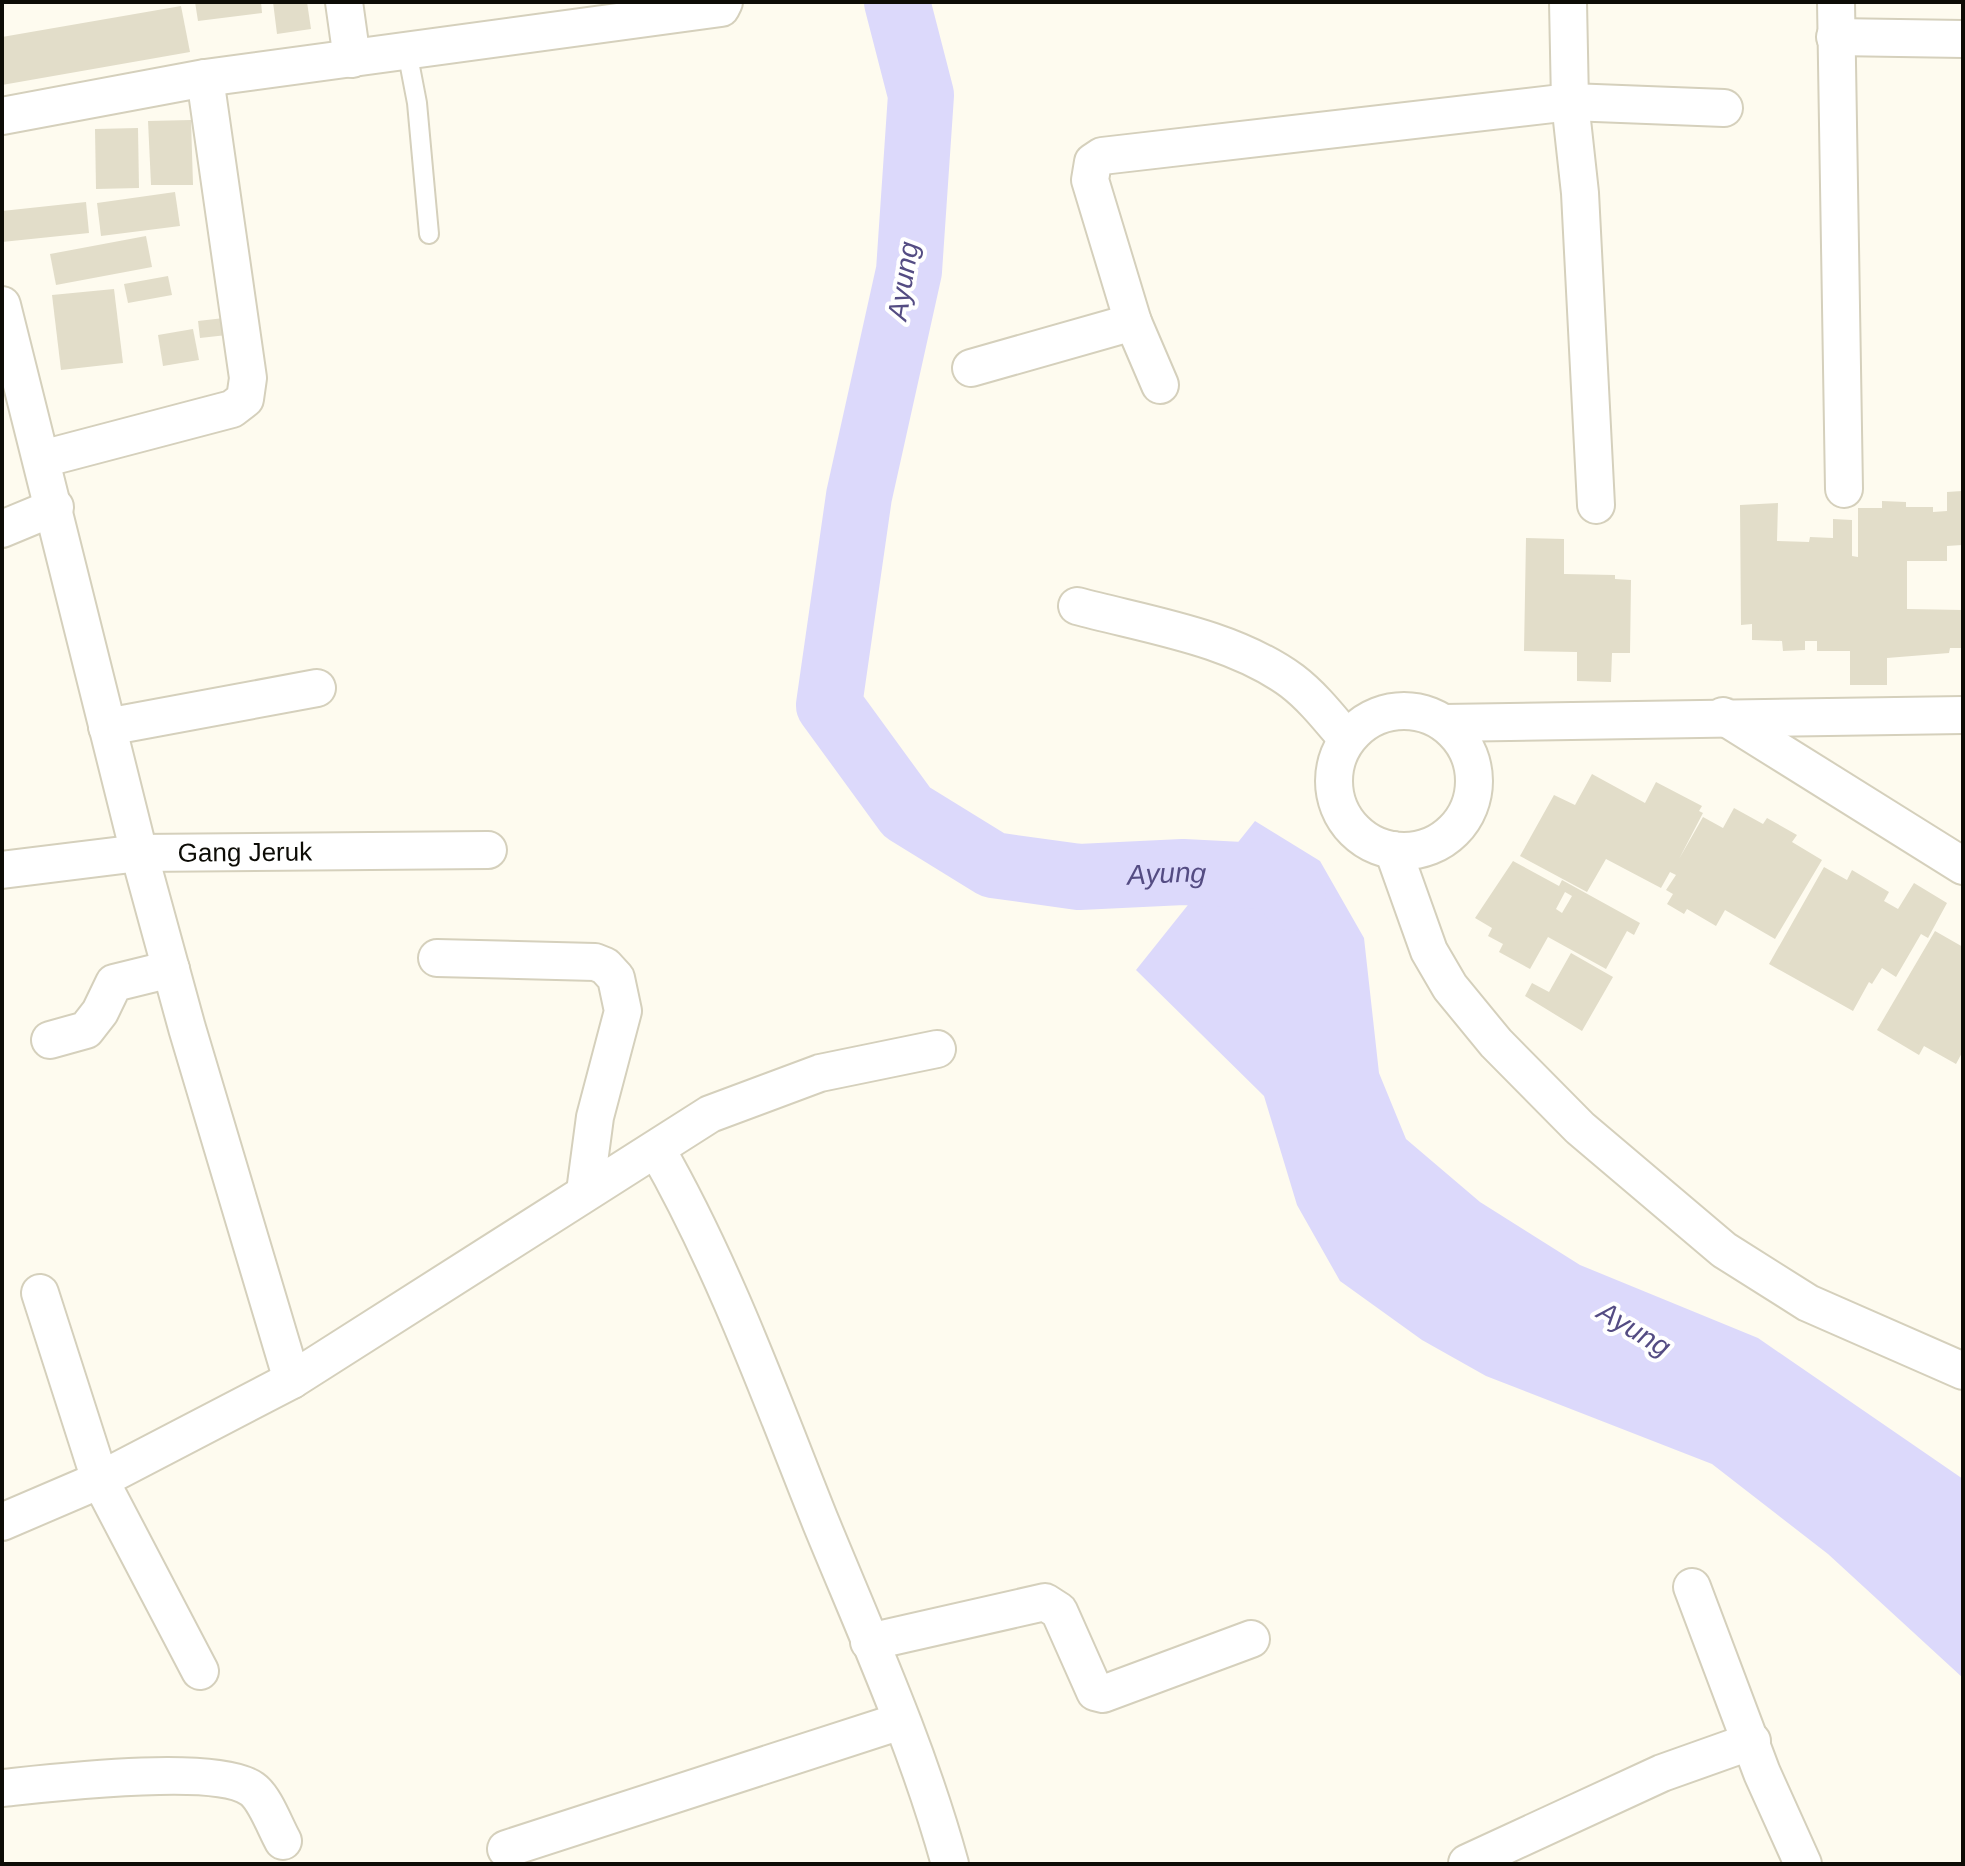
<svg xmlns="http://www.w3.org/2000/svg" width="1965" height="1866" font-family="Arial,sans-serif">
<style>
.water{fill:#dcd9fb}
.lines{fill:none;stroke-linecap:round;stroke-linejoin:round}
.river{stroke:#dcd9fb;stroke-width:66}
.building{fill:#e2ddc9;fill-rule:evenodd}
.service-casing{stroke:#d5d0bc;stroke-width:22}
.minor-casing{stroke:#d5d0bc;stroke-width:40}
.service{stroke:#fff;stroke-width:18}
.minor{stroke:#fff;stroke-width:36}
.labels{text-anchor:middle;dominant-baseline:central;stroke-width:8;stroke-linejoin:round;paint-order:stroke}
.street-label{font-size:26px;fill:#0d0c06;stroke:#fff}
.water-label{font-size:28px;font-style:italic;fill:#544c83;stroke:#fff}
</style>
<rect width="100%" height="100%" fill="#fefbef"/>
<polygon class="water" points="1255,821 1320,861 1364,938 1379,1073 1406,1139 1480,1202 1580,1265 1758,1338 1963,1479 1963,1678 1828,1554 1712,1464 1486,1376 1422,1340 1340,1281 1297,1205 1264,1096 1136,970"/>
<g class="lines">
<path class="river" id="s1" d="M897,2L921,95L909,271L859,496L829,705L907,812L993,865L1079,877L1183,872L1281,877L1293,898"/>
</g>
<g class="building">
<polygon points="195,2 261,2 262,13 198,21"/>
<polygon points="273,2 307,2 311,29 277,34"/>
<polygon points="181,6 190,52 2,85 2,37"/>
<polygon points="191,120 193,185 151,185 148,121"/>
<polygon points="138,128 139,188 96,189 95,129"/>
<polygon points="175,192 180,226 101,236 97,203"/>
<polygon points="86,202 89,233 2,242 2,211"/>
<polygon points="146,236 152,267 56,285 50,254"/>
<polygon points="168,276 172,295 128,303 124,284"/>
<polygon points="114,289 123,363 61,370 52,295"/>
<polygon points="224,318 227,335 200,338 198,321"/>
<polygon points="193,329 199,360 163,366 158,335"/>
<polygon points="1962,491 1962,545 1947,546 1947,561 1907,561 1907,609 1963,610 1961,648 1950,648 1949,653 1887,658 1887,685 1850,685 1850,651 1817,651 1817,641 1805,641 1805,650 1783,651 1782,641 1752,640 1752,624 1741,625 1740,505 1778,503 1777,541 1809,542 1810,537 1833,538 1833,519 1852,520 1852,556 1858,557 1858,508 1882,508 1882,501 1906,502 1906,507 1933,507 1933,512 1947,511 1947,492"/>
<polygon points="1526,538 1564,539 1564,574 1615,575 1615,579 1631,580 1630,653 1612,653 1611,682 1577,681 1577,652 1524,651"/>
<polygon points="1592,774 1645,803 1656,782 1702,806 1699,811 1703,813 1679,859 1703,817 1723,828 1734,808 1763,824 1767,818 1797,835 1792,842 1822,860 1775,939 1725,910 1716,926 1687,909 1684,914 1667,904 1673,894 1666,890 1676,875 1670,872 1661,888 1606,859 1587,892 1520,856 1554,795 1575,805"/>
<path d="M1513,861L1559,886L1562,880L1640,923L1634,935L1627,931L1606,969L1548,937L1530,969L1499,952L1503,944L1488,936L1492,928L1475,918ZM1565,892L1572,896L1562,913L1556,909Z"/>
<polygon points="1824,867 1847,880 1852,870 1889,892 1884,901 1898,909 1914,883 1947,903 1928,938 1921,934 1896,977 1882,968 1872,984 1869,982 1853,1011 1769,964"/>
<polygon points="1935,931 1963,947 1963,1051 1956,1064 1924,1046 1919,1055 1877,1030"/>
<polygon points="1571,953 1613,977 1582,1031 1525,996 1532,983 1549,992"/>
</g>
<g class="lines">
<g class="service-casing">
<polyline id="service" points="407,51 417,103 429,234"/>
</g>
<g class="minor-casing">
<g id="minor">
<polyline points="344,2 352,59"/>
<polyline points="1568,2 1570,102 1580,193 1596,505"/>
<polyline points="1836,2 1844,489"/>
<polyline points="1835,37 1963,39"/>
<polyline points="2,116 205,78 721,8 724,2"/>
<polyline points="2,305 139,853 187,1028 292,1380"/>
<polyline points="971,368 1133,322"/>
<polyline points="1160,385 1133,322 1090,180 1093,162 1102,156 1570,102 1724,108"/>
<polyline points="42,459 232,409 245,399 248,378 205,78"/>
<polyline points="2,529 55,507"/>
<path d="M1077,606C1148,625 1232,637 1292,681C1313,697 1330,719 1347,739"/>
<circle cx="1404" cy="781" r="70"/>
<polyline points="1723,716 1963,866"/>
<polyline points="1444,723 1963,715"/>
<polyline points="107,727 317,688"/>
<polyline points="1393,850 1429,951 1450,987 1496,1043 1580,1128 1724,1250 1808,1303 1963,1371"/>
<path id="s2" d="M2,870L139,853L488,850"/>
<polyline points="437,958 595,962 605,966 616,978 623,1011 595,1117 585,1192"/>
<polyline points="50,1040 86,1030 100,1012 114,983 171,969"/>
<path d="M657,1150C724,1267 771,1398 821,1523C867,1635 918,1747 950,1864"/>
<polyline points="40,1293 100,1480 200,1671"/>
<polyline points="2,1522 100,1480 292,1380 710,1114 820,1073 937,1049"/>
<polyline points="1692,1587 1762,1773 1803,1864"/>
<polyline points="869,1642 1045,1602 1059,1611 1095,1692 1103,1694 1251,1639"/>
<path d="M2,1788C50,1783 216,1763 252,1789C265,1798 275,1827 283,1841"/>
<polyline points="506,1849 901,1721"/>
<polyline points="1467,1863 1662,1773 1752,1741"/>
</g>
</g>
<use href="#service" class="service"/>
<use href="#minor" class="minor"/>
</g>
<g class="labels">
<g class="street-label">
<text stroke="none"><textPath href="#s2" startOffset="244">Gang Jeruk</textPath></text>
</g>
<g class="water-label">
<text transform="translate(903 281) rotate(-81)">Ayung</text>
<text stroke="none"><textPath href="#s1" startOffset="1122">Ayung</textPath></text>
<text transform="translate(1634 1329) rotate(31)">Ayung</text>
</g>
</g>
<rect width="1965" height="1866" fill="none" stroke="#0d0c06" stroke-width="8"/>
</svg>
